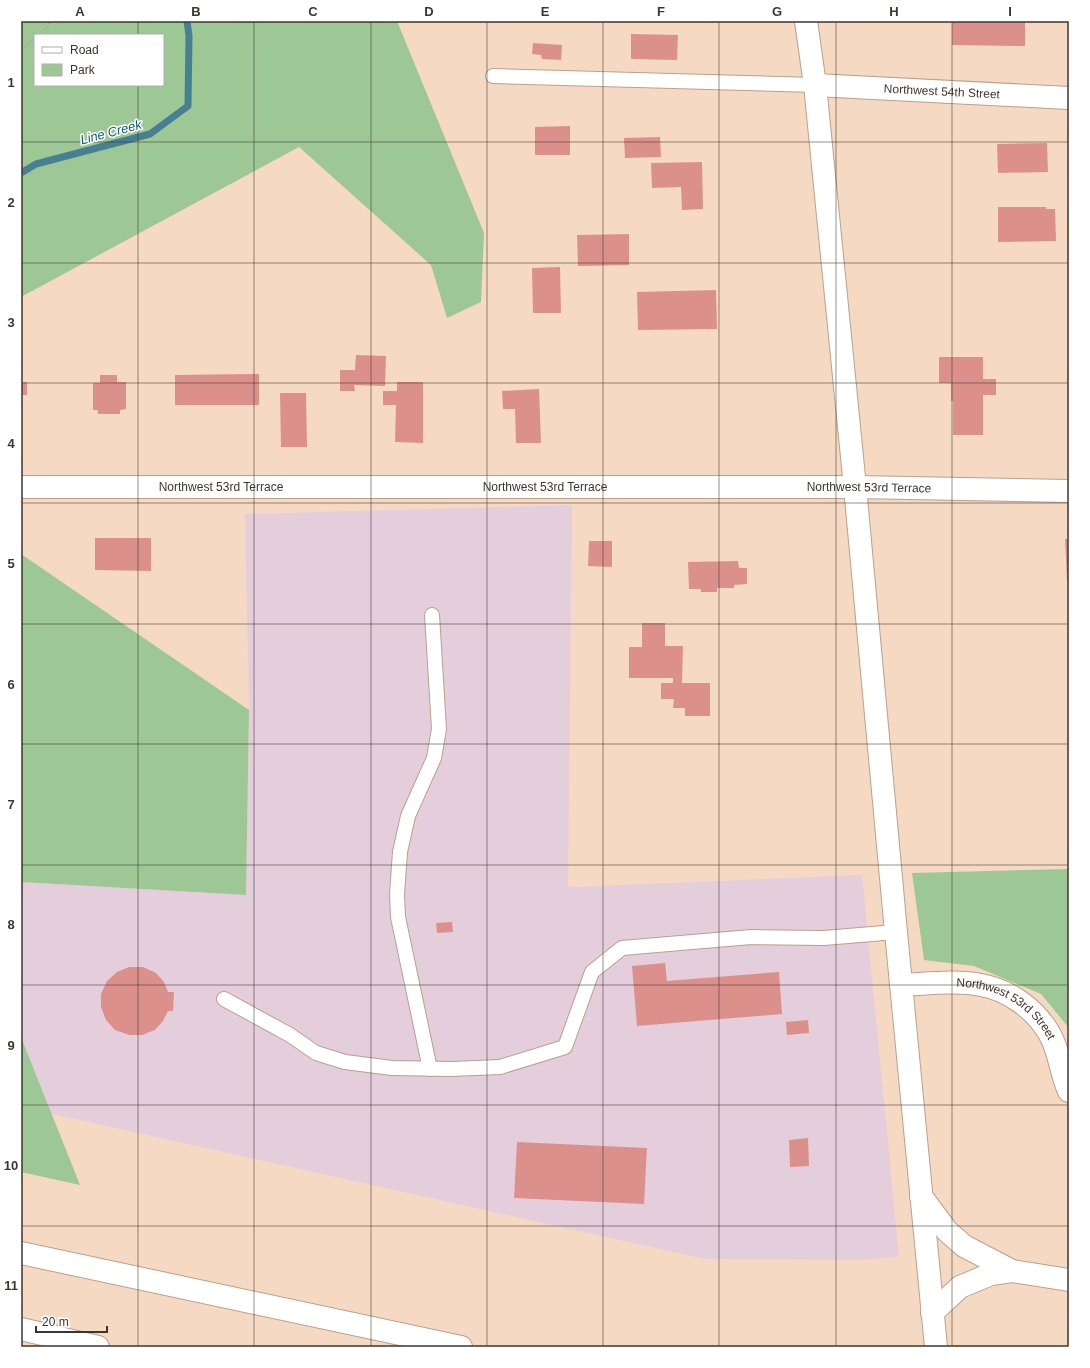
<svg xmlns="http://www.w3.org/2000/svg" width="1090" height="1368" font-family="Helvetica,sans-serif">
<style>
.industrial{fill:#e4cedb}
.green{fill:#9dc896;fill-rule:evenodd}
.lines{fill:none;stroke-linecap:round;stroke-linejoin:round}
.stream{stroke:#468092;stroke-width:7}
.building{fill:#dc908c}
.service-casing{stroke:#bba08b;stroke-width:16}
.minor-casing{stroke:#bba08b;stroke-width:24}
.secondary-casing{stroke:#bba08b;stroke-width:24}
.motorway-casing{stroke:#bba08b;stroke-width:24}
.path{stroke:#b6a08e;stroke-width:2.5;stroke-dasharray:1 3;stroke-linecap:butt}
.service{stroke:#fff;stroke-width:14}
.minor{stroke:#fff;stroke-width:22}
.secondary{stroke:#fff;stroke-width:22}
.motorway{stroke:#fff;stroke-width:22}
.grid{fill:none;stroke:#3f342c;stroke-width:1;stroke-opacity:0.55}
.labels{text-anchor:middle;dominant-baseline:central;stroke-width:3;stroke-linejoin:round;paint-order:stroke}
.street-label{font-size:12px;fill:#3f342c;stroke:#fff}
.water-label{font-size:13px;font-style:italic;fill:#155c70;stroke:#fff}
.neatline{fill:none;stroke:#3f342c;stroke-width:1.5}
.grid-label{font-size:13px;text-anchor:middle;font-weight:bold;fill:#3f342c}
</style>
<rect width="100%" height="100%" fill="#f6d9c3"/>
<polygon class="industrial" points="572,505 568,887 862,875 899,1257 858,1260 705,1259 52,1114 21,1037 21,882 246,895 249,710 245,514"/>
<g class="green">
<path d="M21,21H397L484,233L481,302L447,318L431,265L299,147L21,297ZM35,35H163V85H35Z"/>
<polygon points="21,554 249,710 246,895 21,882"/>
<polygon points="1069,869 1069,1028 1041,994 974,966 924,960 912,873"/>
<polygon points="21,1037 80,1185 21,1172"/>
</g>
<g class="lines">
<polyline class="stream" points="21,173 36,164 150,134 188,106 189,36 187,21"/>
</g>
<g class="building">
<polygon points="952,21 1025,21 1025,46 952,45"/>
<polygon points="631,34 678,35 677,60 631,59"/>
<polygon points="533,43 562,45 561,60 542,59 541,55 532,54"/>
<polygon points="570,126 570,155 535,155 535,127"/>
<polygon points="660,137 661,157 625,158 624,138"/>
<polygon points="1047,143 1048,172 998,173 997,144"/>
<polygon points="702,162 703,209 682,210 681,187 652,188 651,163"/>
<polygon points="998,207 1046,207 1046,209 1055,209 1056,241 998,242"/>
<polygon points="629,234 629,265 578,266 577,235"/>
<polygon points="560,267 561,313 533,313 532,268"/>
<polygon points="716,290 717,329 638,330 637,292"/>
<polygon points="356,355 386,356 385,386 354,385 355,391 340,391 340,370 355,370"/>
<polygon points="939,357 983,357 983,379 996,379 996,395 983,395 983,435 953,435 953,401 951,401 951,383 939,383"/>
<polygon points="259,374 259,405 175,405 175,375"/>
<polygon points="100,375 117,375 117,382 126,382 126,409 120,410 120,414 98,414 98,410 93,410 93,383 100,383"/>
<rect x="21" y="382" width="6" height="13"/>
<polygon points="397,382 423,382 423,443 395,442 396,405 383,405 383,391 397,391"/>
<polygon points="539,389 541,443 516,443 515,409 503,409 502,391"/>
<polygon points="280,393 306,393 307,447 281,447"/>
<polygon points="95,538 151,538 151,571 95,570"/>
<polygon points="1065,539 1069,539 1069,580 1067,580"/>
<polygon points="589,541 612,541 612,567 588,566"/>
<polygon points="738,561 739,568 747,568 747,584 734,585 734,588 717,588 717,592 701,592 701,589 689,589 688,562"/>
<polygon points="642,623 665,623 665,646 683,646 682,683 710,683 710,716 685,716 685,708 673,708 674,699 661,699 661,683 673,683 673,678 629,678 629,647 642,647"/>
<polygon points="452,922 453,932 437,933 436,923"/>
<polygon points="665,963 667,981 779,972 782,1014 637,1026 632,966"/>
<polygon points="129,967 143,967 156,973 164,982 168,992 174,992 173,1011 168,1011 163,1021 155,1030 142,1035 129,1035 115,1030 106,1020 101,1007 101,994 107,981 117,972"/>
<polygon points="808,1020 809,1033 787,1035 786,1022"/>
<polygon points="808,1138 809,1166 790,1167 789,1140"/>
<polygon points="517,1142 647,1148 644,1204 514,1198"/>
</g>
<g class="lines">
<g class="service-casing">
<g id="service">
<polyline points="493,76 815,85"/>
<polyline points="224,999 290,1035 316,1053 345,1062 392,1068 451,1069 500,1067 565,1047 592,972 622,948 751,937 824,938 896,932"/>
<polyline points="430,1069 398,917 397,894 400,852 408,816 434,758 439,729 432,615"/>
</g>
</g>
<g class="minor-casing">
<g id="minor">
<path id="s1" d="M815,85L1069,98"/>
<path id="s2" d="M21,487H855L1069,491"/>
<path id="s3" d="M901,985C926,984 957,980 981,985C1009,990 1035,1009 1049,1033C1060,1051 1060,1072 1069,1091"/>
</g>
</g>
<g class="secondary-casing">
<polyline id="secondary" points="806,21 815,85 855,487 896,932 936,1347"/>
</g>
<g class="motorway-casing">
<g id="motorway">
<polyline points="921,1196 947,1231 964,1246 1012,1271"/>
<polyline points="21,1253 461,1347"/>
<polyline points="932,1313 960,1287 991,1274 1012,1271 1069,1280"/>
<polyline points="21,1329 98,1347"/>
</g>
</g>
<g class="path">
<polyline points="38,35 47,28 50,21"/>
<polyline points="21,50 35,38"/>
</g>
<use href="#service" class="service"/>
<use href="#minor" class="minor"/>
<use href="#secondary" class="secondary"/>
<use href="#motorway" class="motorway"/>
</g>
<path class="grid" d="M138,21V35M254,21V1347M371,21V1347M487,21V1347M603,21V1347M719,21V1347M836,21V1347M952,21V1347M138,85V1347M21,142H1069M21,263H1069M21,383H1069M21,503H1069M21,624H1069M21,744H1069M21,865H1069M21,985H1069M21,1105H1069M21,1226H1069"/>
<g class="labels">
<g class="street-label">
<text stroke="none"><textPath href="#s1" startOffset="127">Northwest 54th Street</textPath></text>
<text stroke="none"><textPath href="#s2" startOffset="200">Northwest 53rd Terrace</textPath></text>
<text stroke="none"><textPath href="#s2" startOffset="524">Northwest 53rd Terrace</textPath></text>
<text stroke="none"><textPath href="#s2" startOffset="848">Northwest 53rd Terrace</textPath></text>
<text stroke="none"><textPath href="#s3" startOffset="114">Northwest 53rd Street</textPath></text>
</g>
<g class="water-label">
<text transform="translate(111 132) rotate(-15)">Line Creek</text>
</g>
</g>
<rect width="1090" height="1368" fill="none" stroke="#ffffff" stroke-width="44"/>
<rect x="34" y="34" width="130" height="52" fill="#ffffff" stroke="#b2aeab"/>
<rect x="42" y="47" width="20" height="6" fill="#ffffff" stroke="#b2aeab"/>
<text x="70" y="54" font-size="12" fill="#3f342c">Road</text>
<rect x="42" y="64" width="20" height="12" fill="#9dc896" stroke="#b2aeab"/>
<text x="70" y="74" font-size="12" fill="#3f342c">Park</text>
<path d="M36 1326v6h71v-6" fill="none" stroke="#3f342c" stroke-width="2"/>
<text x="42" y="1326" font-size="12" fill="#3f342c" stroke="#ffffff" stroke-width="3" paint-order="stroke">20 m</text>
<rect x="22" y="22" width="1046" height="1324" class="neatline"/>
<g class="grid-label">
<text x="80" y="16">A</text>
<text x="196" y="16">B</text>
<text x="313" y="16">C</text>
<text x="429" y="16">D</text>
<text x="545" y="16">E</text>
<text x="661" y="16">F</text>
<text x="777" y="16">G</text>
<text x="894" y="16">H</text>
<text x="1010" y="16">I</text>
<text x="11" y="87">1</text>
<text x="11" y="207">2</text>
<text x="11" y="327">3</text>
<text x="11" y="448">4</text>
<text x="11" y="568">5</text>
<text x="11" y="689">6</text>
<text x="11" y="809">7</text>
<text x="11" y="929">8</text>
<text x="11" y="1050">9</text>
<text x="11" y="1170">10</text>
<text x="11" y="1290">11</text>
</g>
</svg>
